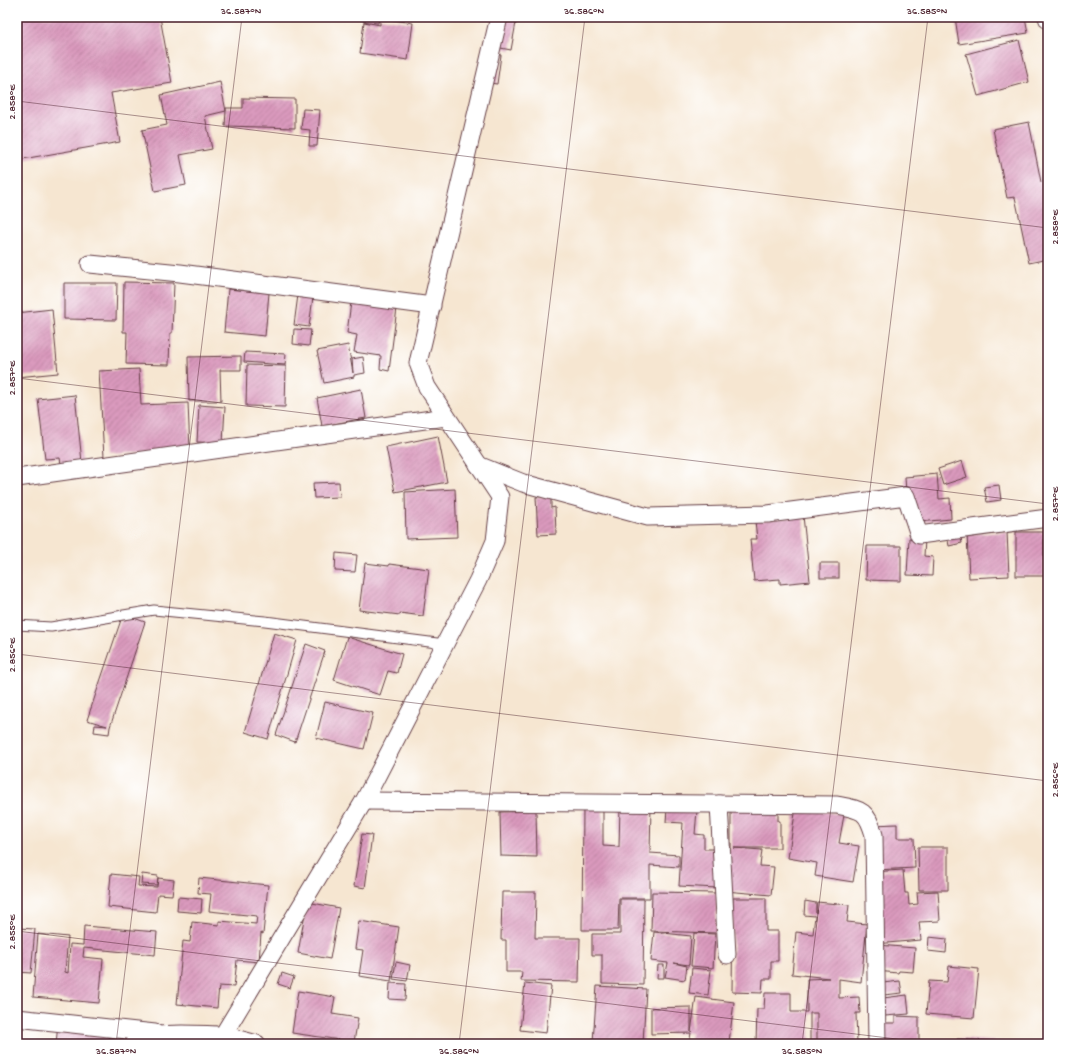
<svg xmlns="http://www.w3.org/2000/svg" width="1065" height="1061" font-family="'Gochi Hand',sans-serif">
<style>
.building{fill:url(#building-hatch)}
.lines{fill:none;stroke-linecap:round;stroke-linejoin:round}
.lane-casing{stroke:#643d44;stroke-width:11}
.street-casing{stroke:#643d44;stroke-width:19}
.lane{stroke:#fff;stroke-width:9}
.street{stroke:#fff;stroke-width:17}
.ticks{fill:none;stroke:#4a1f2b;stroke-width:1;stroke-opacity:0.45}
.neatline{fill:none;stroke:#4a1f2b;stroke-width:1.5}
.ticks-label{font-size:10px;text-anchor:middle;fill:#4a1f2b}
</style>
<defs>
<pattern id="building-hatch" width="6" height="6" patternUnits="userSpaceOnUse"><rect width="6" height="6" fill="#da9abd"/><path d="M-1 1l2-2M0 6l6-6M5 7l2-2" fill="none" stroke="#b37d9a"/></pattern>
</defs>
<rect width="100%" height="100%" fill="#fff"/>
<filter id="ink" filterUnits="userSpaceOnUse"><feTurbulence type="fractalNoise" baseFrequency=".025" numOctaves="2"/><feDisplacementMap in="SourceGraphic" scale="8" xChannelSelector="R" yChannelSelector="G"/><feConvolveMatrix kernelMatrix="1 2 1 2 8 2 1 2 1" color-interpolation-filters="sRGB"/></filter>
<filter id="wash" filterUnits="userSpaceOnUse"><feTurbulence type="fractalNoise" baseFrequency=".012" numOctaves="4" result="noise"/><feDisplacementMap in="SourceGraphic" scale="16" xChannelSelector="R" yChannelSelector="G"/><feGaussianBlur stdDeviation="0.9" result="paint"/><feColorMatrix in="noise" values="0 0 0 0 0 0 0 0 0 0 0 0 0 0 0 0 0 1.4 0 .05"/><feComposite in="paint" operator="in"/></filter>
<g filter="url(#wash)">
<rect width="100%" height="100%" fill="#f6e6d1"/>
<g id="blocks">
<g class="building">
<polygon points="17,17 160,17 172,83 111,93 120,142 17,160"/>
<polygon points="364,17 379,17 378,23 363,21"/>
<polygon points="495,17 517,17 511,50 490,46"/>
<polygon points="955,17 1009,17 1010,19 1025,17 1028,33 959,44"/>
<polygon points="380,18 413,23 408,60 360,53 364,22 380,25"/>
<polygon points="1019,40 1029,82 978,96 966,54"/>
<polygon points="486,52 501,55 497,84 482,82"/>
<polygon points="220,82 226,111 226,108 243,108 243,98 295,99 295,128 225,126 226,111 205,116 212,149 180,155 186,185 155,191 142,130 167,125 161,95"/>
<polygon points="303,109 320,110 317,146 309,146 310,130 301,129"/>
<polygon points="1029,122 1041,182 1048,180 1048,259 1029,263 1015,197 1007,198 993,129"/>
<polygon points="124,282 174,283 172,333 170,333 169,365 126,364 127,332 123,332"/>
<polygon points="64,283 117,283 116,320 64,319"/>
<polygon points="228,289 269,293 265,336 224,332"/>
<polygon points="298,295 313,297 309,327 294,325"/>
<polygon points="351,302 397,308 389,371 380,369 381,356 354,352 357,335 347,333"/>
<polygon points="52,309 58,373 17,377 17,313"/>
<polygon points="294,329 311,330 309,346 293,344"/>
<polygon points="348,345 353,373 352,359 363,357 365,373 354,375 354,377 324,383 317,351"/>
<polygon points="245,352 286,354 285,365 244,362"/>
<polygon points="241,356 241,370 220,370 221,401 189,401 188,357"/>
<polygon points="247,365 286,366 285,407 246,406"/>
<polygon points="139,369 141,405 188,403 190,451 104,457 99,371"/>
<polygon points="361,389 366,418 322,426 317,398"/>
<polygon points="75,395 82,462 61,464 60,458 45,459 38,399"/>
<polygon points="199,405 225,407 223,443 197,442"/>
<polygon points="438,436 447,482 395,492 386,447"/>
<polygon points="962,461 967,477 943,485 938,469"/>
<polygon points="937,474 939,499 950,498 951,519 908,523 905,477"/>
<polygon points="339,482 340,497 314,498 313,483"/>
<polygon points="999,485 1001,500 987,502 984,487"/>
<polygon points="455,489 457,537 406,539 405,492"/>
<polygon points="551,496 551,508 555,507 556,534 538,535 536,497"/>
<polygon points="803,516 810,581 780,584 780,579 754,581 750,539 757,539 755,521"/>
<polygon points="1007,532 1009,576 969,578 967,534"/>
<rect x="1016" y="532" width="28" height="44"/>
<polygon points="960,533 962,543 949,546 947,535"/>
<polygon points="909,538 925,539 924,556 933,557 932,576 907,575"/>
<polygon points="867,546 901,546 901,581 866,580"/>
<polygon points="336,553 357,555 355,572 335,571"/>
<polygon points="365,563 389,566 389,564 429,569 423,616 400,613 400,615 359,610"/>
<rect x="820" y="563" width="19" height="15"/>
<polygon points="123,614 145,622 110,727 109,734 94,732 95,725 107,726 87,720"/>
<polygon points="274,633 297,640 268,739 245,732"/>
<polygon points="347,637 402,654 397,673 388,671 380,695 334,680"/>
<polygon points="306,644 325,651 295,742 276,735"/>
<polygon points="325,702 373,713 364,749 316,738"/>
<polygon points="620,806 651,806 650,853 679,855 679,867 650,865 650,898 619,898 618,930 582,930 583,808 603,808 603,846 619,847"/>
<polygon points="796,807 844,815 839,843 859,846 853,882 815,876 817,863 788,858"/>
<polygon points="731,808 778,808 778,821 780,821 780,848 734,848 762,850 760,866 774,867 771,895 725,891 729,848 731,848"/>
<polygon points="667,809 697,810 695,834 704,835 704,849 720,849 717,888 679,886 683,823 666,822"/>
<polygon points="536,811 537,857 501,856 500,812"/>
<polygon points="897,824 897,838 914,838 915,868 875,870 873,825"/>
<polygon points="362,834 372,835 365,888 354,886"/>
<polygon points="918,847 948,847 948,890 919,890"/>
<polygon points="903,870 905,893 908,893 909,905 918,904 917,892 938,891 940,921 919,922 921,940 876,944 871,872"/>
<polygon points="111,874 139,877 138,886 157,887 158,878 174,880 172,895 158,894 156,912 108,907"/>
<polygon points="142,874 158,876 157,885 141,884"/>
<polygon points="199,878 268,885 263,934 261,933 259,962 237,960 234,987 219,986 217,1008 177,1004 183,941 190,942 192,922 219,925 219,921 256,924 257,916 209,911 211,894 198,893"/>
<polygon points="502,892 536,892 535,938 580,938 579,982 521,981 522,972 506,972 506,940 501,940"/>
<polygon points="652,892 717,893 716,933 651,931"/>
<polygon points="178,897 202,899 201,913 177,911"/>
<polygon points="733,898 766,898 766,931 778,931 778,961 771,961 771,979 763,979 762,993 732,992"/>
<polygon points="620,899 644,899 643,985 602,984 602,955 592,955 592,934 620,934"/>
<polygon points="805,901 816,903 816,913 817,902 849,905 847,922 867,924 861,982 839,979 839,998 859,997 860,1013 856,1013 857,1044 817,1044 817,1013 810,1013 810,1044 756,1044 757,1009 764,1009 765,993 791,993 791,1012 807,1012 807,979 829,978 792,974 796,932 813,934 815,916 804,915"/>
<polygon points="307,902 339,908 330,959 298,953"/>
<polygon points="359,921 399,927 391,981 359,976 363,950 355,949"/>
<polygon points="84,926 157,932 155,955 84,948 83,957 103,959 99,1003 33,997 38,934 68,937 65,972 68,973 70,944 83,945"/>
<polygon points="17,928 35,929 31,973 17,972"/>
<polygon points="654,932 691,936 689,965 674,963 687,966 685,980 665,977 668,963 651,961"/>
<polygon points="694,933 715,934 713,968 691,966"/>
<polygon points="929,937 947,939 946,953 928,951"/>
<polygon points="878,945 915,948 913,972 899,971 898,973 876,971"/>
<polygon points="396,962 410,965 407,981 393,979"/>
<polygon points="658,965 664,965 664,978 657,978"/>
<polygon points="949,966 979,969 974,1018 926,1014 929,981 947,982"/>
<polygon points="692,968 711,970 708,995 689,993"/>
<polygon points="282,973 294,977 290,988 278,984"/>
<polygon points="900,981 902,993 884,995 883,983"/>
<polygon points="390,983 406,984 405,1000 389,999"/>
<polygon points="525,983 551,986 546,1033 520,1030"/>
<polygon points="597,986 646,989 643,1044 593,1042"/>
<polygon points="298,991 335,997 332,1014 358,1018 354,1042 292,1033"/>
<polygon points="907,995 909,1014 885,1016 883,998"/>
<polygon points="696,997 734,1002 729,1042 719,1040 718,1044 689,1044 691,1033 651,1034 651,1008 691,1007 691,1032"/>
<polygon points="895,1016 919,1017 919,1044 884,1044 880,1023 895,1023"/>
<polygon points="58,1024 111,1029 109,1044 56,1044"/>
<polygon points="957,1039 1004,1042 1004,1044 957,1044"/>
</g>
</g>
</g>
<g filter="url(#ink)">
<use href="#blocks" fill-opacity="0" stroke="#643d44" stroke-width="1"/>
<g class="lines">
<g class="lane-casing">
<polyline id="lane" points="17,625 51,627 154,610 265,621 445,644"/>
</g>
<g class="street-casing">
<g id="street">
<polyline points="1047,17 1048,20"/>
<polyline points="90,264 180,273 432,306"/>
<polyline points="478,465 523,483 648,517 768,514 906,496 919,535 1048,518"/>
<polyline points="17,478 446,417"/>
<path d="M364,801L837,805C862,810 867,810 874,835L877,1044"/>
<polyline points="719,804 727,955"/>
<polyline points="17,1018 155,1033"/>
<polyline points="223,1035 257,1044"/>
<path d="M134,1044C152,1029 200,1035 223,1035L364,801L478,580L495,541L500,497L427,387L418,363L499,17"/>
</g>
</g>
<use href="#lane" class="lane"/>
<use href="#street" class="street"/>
</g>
</g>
<path class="ticks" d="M17,101L1048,228M17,378L1048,504M17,654L1048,781M17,931L937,1044M116,1044L242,17M459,1044L585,17M802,1044L928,17"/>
<rect width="1065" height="1061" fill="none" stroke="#fff" stroke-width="44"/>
<rect x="22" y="22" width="1021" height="1017" class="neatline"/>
<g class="ticks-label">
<text x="241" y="14">36.587°N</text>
<text x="584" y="14">36.586°N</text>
<text x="927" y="14">36.585°N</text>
<text transform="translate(11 102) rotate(-90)" y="4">2.858°E</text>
<text transform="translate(1054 227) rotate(-90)" y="4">2.858°E</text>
<text transform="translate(11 378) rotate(-90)" y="4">2.857°E</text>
<text transform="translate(1054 504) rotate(-90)" y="4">2.857°E</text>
<text transform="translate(11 655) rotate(-90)" y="4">2.856°E</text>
<text transform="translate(1054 780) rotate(-90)" y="4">2.856°E</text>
<text transform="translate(11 932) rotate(-90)" y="4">2.855°E</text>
<text x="116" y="1054">36.587°N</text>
<text x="459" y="1054">36.586°N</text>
<text x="802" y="1054">36.585°N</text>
</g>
</svg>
